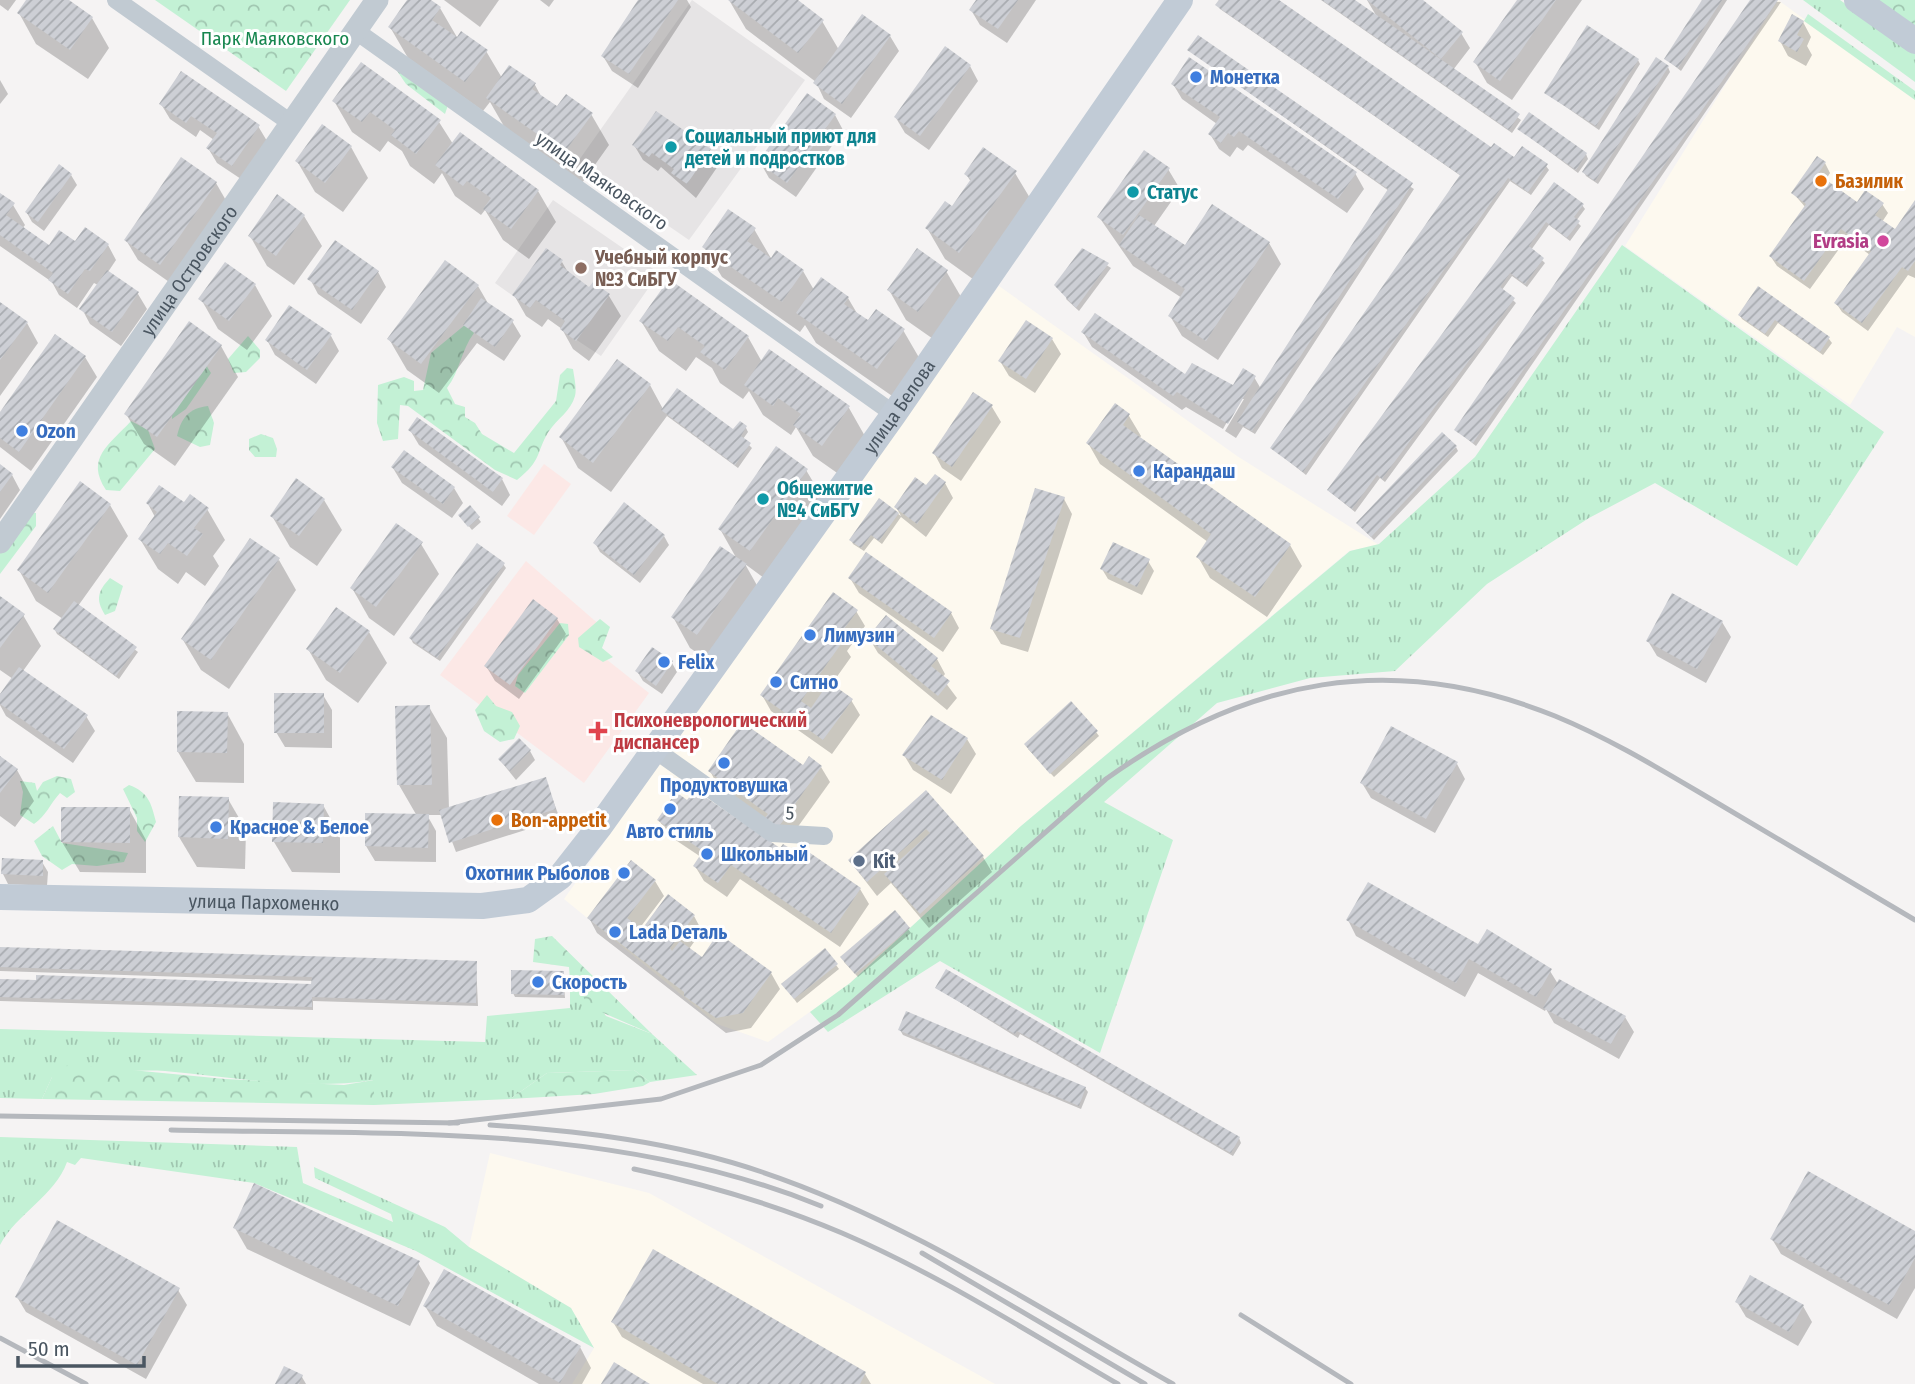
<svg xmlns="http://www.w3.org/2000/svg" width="1915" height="1384" font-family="'Fira Sans Condensed',sans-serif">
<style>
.commercial{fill:#fdf9ef}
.education{fill:#e6e4e5}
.medical{fill:#fce8e6}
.grass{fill:url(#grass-tufts)}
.forest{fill:url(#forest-crowns)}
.shadow{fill:#0003}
.building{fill:url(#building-hatch)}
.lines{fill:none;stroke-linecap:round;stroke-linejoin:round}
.minor{stroke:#c1cad2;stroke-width:18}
.tertiary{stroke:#c1cad2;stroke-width:23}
.secondary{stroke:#c1cbd6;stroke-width:26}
.rail{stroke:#b5b8bd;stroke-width:5}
.shop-dot{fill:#3f7fe0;stroke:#fff;stroke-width:2.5}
.culture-dot{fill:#0f9aa8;stroke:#fff;stroke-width:2.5}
.food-dot{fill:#e8710a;stroke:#fff;stroke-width:2.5}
.hotel-dot{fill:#d1479c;stroke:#fff;stroke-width:2.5}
.education-dot{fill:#8d6e63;stroke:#fff;stroke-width:2.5}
.health-dot{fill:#e0444e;stroke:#fff;stroke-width:2.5}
.service-dot{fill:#5c6f8a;stroke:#fff;stroke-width:2.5}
.labels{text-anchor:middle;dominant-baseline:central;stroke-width:6;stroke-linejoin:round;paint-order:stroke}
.park-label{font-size:19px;fill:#17864f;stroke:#fff}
.shop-label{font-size:19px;font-weight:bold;fill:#366cbe;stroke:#fff;text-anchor:start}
.culture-label{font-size:19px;font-weight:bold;fill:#0d838f;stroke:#fff;text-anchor:start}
.street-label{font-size:19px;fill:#4a5661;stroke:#fff}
.food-label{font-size:19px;font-weight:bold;fill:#c56008;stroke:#fff;text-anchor:start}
.hotel-label{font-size:19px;font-weight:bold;fill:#b23c85;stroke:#fff;text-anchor:end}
.education-label{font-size:19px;font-weight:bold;fill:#785e54;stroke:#fff;text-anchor:start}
.health-label{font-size:19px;font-weight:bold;fill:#be3a42;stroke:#fff;text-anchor:start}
.service-label{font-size:19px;font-weight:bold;fill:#4e5e75;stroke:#fff;text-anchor:start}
</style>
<defs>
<pattern id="grass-tufts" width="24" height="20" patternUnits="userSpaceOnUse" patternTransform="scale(1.75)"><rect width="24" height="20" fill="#c3f1d5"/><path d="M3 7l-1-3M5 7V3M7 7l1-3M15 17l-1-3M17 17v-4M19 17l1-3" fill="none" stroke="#a0c6b0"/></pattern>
<pattern id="forest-crowns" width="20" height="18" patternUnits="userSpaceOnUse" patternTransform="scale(1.75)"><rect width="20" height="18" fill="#c3f1d5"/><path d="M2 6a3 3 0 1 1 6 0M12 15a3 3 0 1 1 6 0" fill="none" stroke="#a0c6b0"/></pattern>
<pattern id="building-hatch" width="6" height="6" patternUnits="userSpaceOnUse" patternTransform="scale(1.75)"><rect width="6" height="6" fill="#cdcfd5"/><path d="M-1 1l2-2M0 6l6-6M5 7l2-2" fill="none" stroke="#a8abb0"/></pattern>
</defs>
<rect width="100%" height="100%" fill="#f5f3f3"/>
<g class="commercial">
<polygon points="1778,0 1915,100 1915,337 1897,327 1850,405 1625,246"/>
<polygon points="999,286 1237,456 1379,545 1349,551 1021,826 850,983 768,1042 717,1024 564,899"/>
<polygon points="490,1153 649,1193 995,1384 572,1384 594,1348 571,1308 469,1247"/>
</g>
<g class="education">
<polygon points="692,0 805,80 689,240 577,163"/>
<polygon points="553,200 659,273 601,356 560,329 565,321 536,300 530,308 495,283"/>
</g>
<g class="medical">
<polygon points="544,464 571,484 534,535 507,516"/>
<polygon points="526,561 601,626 587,644 649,693 584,783 440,675"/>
</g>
<g class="grass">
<polygon points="1803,0 1840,0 1915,53 1915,82"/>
<polygon points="1808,14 1915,91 1915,100 1804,21"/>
<polygon points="1622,245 1884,432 1797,566 1655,483 1589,518 1487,584 1395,671 1310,678 1217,703 1104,802 1173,840 1100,1053 940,961 828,1032 810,1012 850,983 1021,826 1350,551 1379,544 1475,457"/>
<path d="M581,980L606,1016L652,1034L697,1075L650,1082L634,1070L547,1073L510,1099L374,1105L373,1080C305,1091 233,1077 165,1071C128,1069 89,1075 52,1077L42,1099L0,1098V1029L485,1042L487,1016L570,1008V981Z"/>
<path d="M0,1137L297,1147L303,1183L393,1222L391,1214L315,1178L314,1167L445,1227L469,1247L571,1308L594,1348L416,1251L254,1183L81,1158L75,1165L67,1162C55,1196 17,1213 0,1245Z"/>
</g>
<g class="forest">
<polygon points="155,0 350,0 286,91"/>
<polygon points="1877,0 1915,0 1915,26"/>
<polygon points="391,62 449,102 445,114 406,84"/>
<path d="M466,324L474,333C461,350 460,371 447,388L455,404L465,407V417L475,423L482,434L514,453L556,401L560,375L567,368L573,369C574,377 577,388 575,396C571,411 557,419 549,431C535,454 543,459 517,480L495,470L408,406L400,405L398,439L383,441L377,423L378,385L404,377L414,381V391L423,390L431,353Z"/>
<polygon points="248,336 260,350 260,358 246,372 234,373 228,359"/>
<polygon points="206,365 211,373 186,409 172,419 172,411"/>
<path d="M208,406L214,423L210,445L200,447L177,436C181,418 189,408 208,406Z"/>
<path d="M131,421L148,430L155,449L120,491L106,490C85,458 109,445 131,421Z"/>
<polygon points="261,434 273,438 277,449 276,457 255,457 249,450 249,439"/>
<polygon points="28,512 36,513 36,526 0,574 0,547"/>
<path d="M110,578L123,586L115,611L105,615C95,599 98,591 110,578Z"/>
<polygon points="600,619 610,627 602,648 613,657 603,662 579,647 578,638"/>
<polygon points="560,623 568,624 569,635 525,693 515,686 518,675"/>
<polygon points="487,695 496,706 512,712 520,726 514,739 500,742 484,731 475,710"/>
<path d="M57,776L71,779L75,792L67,798L60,793C50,804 46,816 34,824L20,815L23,792L20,781L35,783L37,791L43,782Z"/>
<path d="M129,785C148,792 151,802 156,822L145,842L137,831V818L123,789Z"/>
<polygon points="53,826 62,843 128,853 124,862 97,866 72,864 62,870 42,856 34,841"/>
<polygon points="552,936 652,1034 585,1005 581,980 570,981 569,967 533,962 535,939"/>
<polygon points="69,1064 225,1079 344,1085 374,1080 374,1105 42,1099 52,1077"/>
<polygon points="634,1070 650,1082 643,1086 594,1094 510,1099 547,1073"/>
</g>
<g class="shadow">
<polygon points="0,0 16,0 8,11 0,5"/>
<polygon points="28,0 66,0 92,18 109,48 88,79 36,44 19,13"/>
<polygon points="409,0 428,0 440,8 458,39 486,51 502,78 535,85 542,98 557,109 591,114 609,145 582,183 505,128 490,102 483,111 408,58 390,27"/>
<polygon points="444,0 499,0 480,27"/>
<polygon points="540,0 554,0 549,7"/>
<polygon points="640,0 687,0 691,7 638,88 612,71 603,56"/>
<polygon points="729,0 795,0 822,21 839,50 890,36 899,51 851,118 824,99 816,82 746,29"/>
<polygon points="978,0 1036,0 1007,43 980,25 971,10"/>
<polygon points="1221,0 1276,0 1491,149 1515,159 1546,166 1549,170 1531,195 1510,181 1306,475 1272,448 1461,176 1220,9 1217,5"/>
<polygon points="1321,0 1352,0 1377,17 1367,0 1420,0 1461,33 1470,48 1453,70 1521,120 1512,133"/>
<polygon points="1519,0 1582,0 1512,100 1487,83 1475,62"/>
<polygon points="1704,0 1727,0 1681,71 1666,59"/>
<polygon points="1752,0 1781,2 1476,446 1456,430"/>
<polygon points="1803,22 1811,37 1807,46 1812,55 1806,66 1788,56 1780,41"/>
<polygon points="1189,50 1414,189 1255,434 1243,427 1236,438 1225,431 1244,399 1240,399 1223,429 1186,407 1182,410 1092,347 1083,332 1186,376 1233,388 1254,377 1261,389 1389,191"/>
<polygon points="1638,60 1640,64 1599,130 1546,93"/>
<polygon points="970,66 978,81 929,150 905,133 896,118"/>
<polygon points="1668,67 1670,72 1598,184 1586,176 1584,172"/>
<polygon points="0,80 8,94 0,104"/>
<polygon points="1173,84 1355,173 1364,189 1347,213 1248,145 1243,151 1237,147 1230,157 1219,149 1210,134 1217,124 1182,99"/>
<polygon points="334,101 439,122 453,144 538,191 556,222 529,259 503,240 485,210 481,215 455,196 442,173 434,184 410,166 402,151 388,141 380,152 352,132"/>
<polygon points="161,104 258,126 267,141 241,179 217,163 208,148 214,140 200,130 196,137 170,119"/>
<polygon points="835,115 843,130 796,197 769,178 760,162"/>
<polygon points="1519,129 1586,154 1588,159 1578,173"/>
<polygon points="634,145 709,151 718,166 696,198 661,167 658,171 643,160"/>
<polygon points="351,147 368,178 343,212 315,192 297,161"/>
<polygon points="1825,163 1830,173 1825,181 1857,204 1882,204 1888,213 1882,222 1895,231 1915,203 1915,278 1908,275 1868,331 1842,312 1836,303 1870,255 1847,238 1810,289 1777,266 1771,257 1806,208 1793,193"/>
<polygon points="1168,169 1180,189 1154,226 1186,248 1269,243 1281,264 1218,360 1182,336 1170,316 1182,298 1133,266 1099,217"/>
<polygon points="1015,173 1033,203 977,282 945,259 927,228 952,208 971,182 966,174"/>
<polygon points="71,175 77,185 44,231 32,222 27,213"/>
<polygon points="216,183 228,204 172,284 138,260 126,240"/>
<polygon points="1554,184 1582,205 1585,209 1576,221 1581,226 1570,241 1549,225 1531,250 1545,263 1527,287 1512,276 1502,290 1516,303 1385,482 1380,478 1355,512 1329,491"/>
<polygon points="0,195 13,205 25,225 22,229 49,248 108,245 116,260 108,272 138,294 147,309 121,346 90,324 82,309 98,285 94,283 77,308 59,295 52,282 0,246"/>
<polygon points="304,216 322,246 294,285 267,266 250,236"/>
<polygon points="754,229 772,260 776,253 803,271 814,290 848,298 858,315 868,323 903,330 921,361 895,398 816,343 805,325 800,332 722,277 704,247"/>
<polygon points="1083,250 1111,268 1079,311 1066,299"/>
<polygon points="562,262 569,274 590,289 609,296 621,316 589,361 573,349 562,329 548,319 542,327 526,316 514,295"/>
<polygon points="946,271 964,302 936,341 906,320 889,290"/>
<polygon points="378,272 386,287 361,324 318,294 310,279"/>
<polygon points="255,285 272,316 247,350 218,329 201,299"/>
<polygon points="478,286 489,305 512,321 521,336 504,361 477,343 439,393 407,370 389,339"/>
<polygon points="1758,289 1829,339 1832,343 1823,355 1778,323 1768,337 1742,319 1740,315"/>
<polygon points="0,304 27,323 38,343 0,396"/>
<polygon points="641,321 748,337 762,362 849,408 866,438 840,475 813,456 796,427 791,435 763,415 749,391 743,399 720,383 712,368 696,357 686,371 659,351"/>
<polygon points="331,336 339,351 316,384 275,355 267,340"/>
<polygon points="1052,339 1061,354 1035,393 1009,376 1000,361"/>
<polygon points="221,346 238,377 175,466 144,444 126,414"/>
<polygon points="85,357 97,377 31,471 0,447 0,415"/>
<polygon points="650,385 663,409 734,432 740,423 746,428 748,432 743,439 752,448 738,468 667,416 611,492 578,468 561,437"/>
<polygon points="973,394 992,407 1001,422 961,481 942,468 934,453"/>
<polygon points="1116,406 1129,416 1141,436 1139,439 1290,545 1302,566 1267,617 1210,578 1198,557 1208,542 1100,464 1088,443"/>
<polygon points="410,430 502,479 510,495 502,506 419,445"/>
<polygon points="1456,447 1458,451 1374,540 1361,527"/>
<polygon points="0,466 12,475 20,490 0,519"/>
<polygon points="393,468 454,488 463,503 452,518 402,483"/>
<polygon points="806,470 824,500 768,581 745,564 763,596 715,665 690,648 673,617 738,561 720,529"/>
<polygon points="945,483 953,498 926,537 901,517 882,544 874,538 864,551 853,544 851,540 879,500 901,516 896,507 927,488"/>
<polygon points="1064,499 1072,514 1028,652 1001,644 992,629"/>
<polygon points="324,500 342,530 317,566 290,547 272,516"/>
<polygon points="148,504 207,509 225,540 213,556 219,566 205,586 186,572 178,584 158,569 140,539 155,517"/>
<polygon points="110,505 128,536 78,606 138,652 119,679 57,634 55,630 63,619 36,601 19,570"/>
<polygon points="470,507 481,522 472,530 463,519"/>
<polygon points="664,536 669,545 640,583 600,552 595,543"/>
<polygon points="421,544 439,574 394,636 369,618 352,588"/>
<polygon points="279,560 296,590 229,689 201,670 183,640"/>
<polygon points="1148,561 1154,571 1142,595 1108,579 1102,569"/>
<polygon points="503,564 506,568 440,661 413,643 411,639"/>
<polygon points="850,578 951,613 959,628 943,652 859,593"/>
<polygon points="0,598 23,615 41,646 23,671 86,716 95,731 73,763 6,716 0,705 0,697 13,679 0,670"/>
<polygon points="856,611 865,626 847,651 851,657 831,685 851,700 860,715 832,754 771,711 762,695"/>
<polygon points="557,619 566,634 519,699 495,681 486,666"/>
<polygon points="1722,622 1731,637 1706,683 1657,656 1648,641"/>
<polygon points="369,632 387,663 358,703 326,680 308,649"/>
<polygon points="869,638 937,659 945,674 942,678 957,698 947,710 878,653"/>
<polygon points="672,663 677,672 662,694 643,681 637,671"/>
<polygon points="323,695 332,710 332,748 285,747 276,732"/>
<polygon points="429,707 447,738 449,809 545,779 560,819 456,852 442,815 427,815 436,831 436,862 375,861 366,846 417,816 399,785"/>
<polygon points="227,713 244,744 244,783 196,782 178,752"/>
<polygon points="1096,732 1099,736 1054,777 1028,749"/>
<polygon points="967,739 976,754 951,794 913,770 904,755"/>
<polygon points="530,751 535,760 516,780 500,760"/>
<polygon points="0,758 17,770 34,801 15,827 0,816"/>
<polygon points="1457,764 1465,779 1435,833 1371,798 1362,783"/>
<polygon points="821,767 830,782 787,842 718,786 710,771"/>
<polygon points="925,793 983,857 992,872 929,928 891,883 877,896 850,861"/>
<polygon points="228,799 246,830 245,869 197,867 179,837"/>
<polygon points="323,805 340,836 340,873 292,872 274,842"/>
<polygon points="129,809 146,840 146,873 80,872 62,842"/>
<polygon points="659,820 780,850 860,889 869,904 840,947 740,879 727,897 704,881 695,866 701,857 668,835"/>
<polygon points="42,862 48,872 47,886 8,884 3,874"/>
<polygon points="655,881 664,896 639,929 642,931 694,916 702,931 689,949 702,959 719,936 771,973 780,989 751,1028 726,1033 597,933 589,918"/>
<polygon points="1348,920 1550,971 1558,984 1625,1017 1634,1032 1619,1059 1554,1023 1546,1009 1545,1011 1478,973 1465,997 1356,936"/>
<polygon points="908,929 911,933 858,977 844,962"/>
<polygon points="0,948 476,963 478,1006 313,1001 313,1010 0,1001 0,981 313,986 313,981 0,971"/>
<polygon points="836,965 839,969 797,1003 786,988"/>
<polygon points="563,973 565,998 515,997 513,993"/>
<polygon points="937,988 1239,1138 1241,1143 1233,1156 1020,1034 1018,1038"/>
<polygon points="900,1030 1085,1088 1088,1092 1081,1109 903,1035"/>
<polygon points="235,1228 418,1263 430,1283 410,1326 247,1249"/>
<polygon points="1915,1233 1915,1288 1897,1319 1781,1254 1772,1239"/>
<polygon points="178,1290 187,1305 146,1379 26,1312 17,1297"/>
<polygon points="1737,1302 1803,1306 1812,1322 1798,1346 1746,1317"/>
<polygon points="425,1306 580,1347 591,1368 582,1384 539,1384 437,1326"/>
<polygon points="613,1322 865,1374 871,1384 703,1384 622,1337"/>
<polygon points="302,1377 306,1384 277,1384"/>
</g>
<g class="building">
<polygon points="26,0 69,0 93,17 70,50 17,13"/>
<polygon points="407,0 431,0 441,7 432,20 457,37 461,31 488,50 465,82 388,27"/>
<polygon points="638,0 678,0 629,74 601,56"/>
<polygon points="728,0 798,0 824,20 798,53"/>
<polygon points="976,0 1018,0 998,29 969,10"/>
<polygon points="1219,0 1279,0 1491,147 1494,143 1514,157 1522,146 1548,164 1528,192 1508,178 1303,472 1270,448 1460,175 1215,5"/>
<polygon points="1322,0 1355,0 1520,114 1509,130"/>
<polygon points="1367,0 1423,0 1463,32 1441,59"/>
<polygon points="1517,0 1556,0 1500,81 1473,62"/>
<polygon points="1702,0 1722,0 1678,68 1664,59"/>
<polygon points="1750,0 1778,0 1473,443 1454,430"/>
<polygon points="862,14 891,35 842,104 813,83"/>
<polygon points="1792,14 1804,21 1797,35 1804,39 1797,52 1778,41"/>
<polygon points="1587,25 1639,59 1596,126 1544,93"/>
<polygon points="1198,35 1413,183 1252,431 1237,422 1388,189 1187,50"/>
<polygon points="945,46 971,65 920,136 894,117"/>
<polygon points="1189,57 1357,172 1338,199 1239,131 1234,137 1228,133 1221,143 1208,134 1220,117 1171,84"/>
<polygon points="1656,57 1669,66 1595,181 1582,172"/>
<polygon points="361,62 441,120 416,154 391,135 395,130 370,112 362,122 332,101"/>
<polygon points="509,65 536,83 532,89 557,106 566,94 593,113 564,153 486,98"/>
<polygon points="181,71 260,125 232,166 206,148 217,133 191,116 186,123 159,104"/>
<polygon points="807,93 836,114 787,183 758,162"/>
<polygon points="656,111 711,149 687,184 671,173 674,169 652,153 649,157 632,145"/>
<polygon points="1529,112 1587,153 1576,170 1517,129"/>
<polygon points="322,124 352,146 325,183 295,161"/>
<polygon points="460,132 539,190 511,229 483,209 491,198 467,181 463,186 435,165"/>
<polygon points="983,147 1017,171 959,253 925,228 945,201 952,206 971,179 964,174"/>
<polygon points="1144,150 1170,168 1123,235 1097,217"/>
<polygon points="1817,156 1826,162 1818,174 1857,202 1865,190 1884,203 1875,215 1895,229 1915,200 1915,261 1908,271 1902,267 1862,323 1834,303 1871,251 1841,229 1804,281 1769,256 1806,204 1791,193"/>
<polygon points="181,157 217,182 160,265 124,240"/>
<polygon points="59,164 72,174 38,222 25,212"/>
<polygon points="1554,182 1584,204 1574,217 1580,221 1567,238 1546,222 1529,246 1544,258 1525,284 1510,273 1500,287 1515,298 1382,479 1377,475 1352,509 1327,490"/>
<polygon points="0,193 15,203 6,215 49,245 59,230 75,241 85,227 109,244 90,271 85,269 68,294 48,280 53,273 0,235"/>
<polygon points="277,194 305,215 276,256 248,236"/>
<polygon points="1212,204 1270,242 1206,341 1168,316 1185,289 1119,245 1139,215 1185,245"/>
<polygon points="728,209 756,228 747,241 771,258 776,250 804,270 782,302 702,247"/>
<polygon points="335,240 379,271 352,310 307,279"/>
<polygon points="546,248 563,260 560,265 589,287 593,282 610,294 576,341 560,329 565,321 536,300 530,308 512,295"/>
<polygon points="917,248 948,270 918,312 887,290"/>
<polygon points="1082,248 1109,263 1076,308 1054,285"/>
<polygon points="445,260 479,285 421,364 387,339"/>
<polygon points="225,262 256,284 229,321 198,299"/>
<polygon points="107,270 139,292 112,332 79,309"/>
<polygon points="821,277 849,297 844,304 868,320 876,309 905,329 877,369 796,313"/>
<polygon points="669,279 749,336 725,370 700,352 705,346 678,327 668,341 639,321"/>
<polygon points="1758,286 1830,337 1820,352 1775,320 1765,334 1738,315"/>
<polygon points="481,298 514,320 495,347 463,325"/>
<polygon points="0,302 28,322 0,360"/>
<polygon points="289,305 332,334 307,370 265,340"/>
<polygon points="1095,313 1185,374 1192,363 1233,385 1243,368 1256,376 1228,424 1177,392 1173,396 1081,332"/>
<polygon points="1026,320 1053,338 1026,379 998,361"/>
<polygon points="189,321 222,345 157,437 124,414"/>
<polygon points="55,334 86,356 19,452 0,438 0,412"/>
<polygon points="769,349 850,406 822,446 793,425 801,414 778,398 773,406 744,385"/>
<polygon points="617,359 651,384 593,463 559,437"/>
<polygon points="677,388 733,429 740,421 747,426 741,436 751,443 735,465 661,410"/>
<polygon points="973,392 993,405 952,467 932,453"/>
<polygon points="1115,403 1130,414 1123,425 1291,544 1255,597 1196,557 1211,534 1086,443"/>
<polygon points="417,417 503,478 493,492 408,430"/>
<polygon points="1442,432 1457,446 1371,537 1356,523"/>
<polygon points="776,446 808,469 750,551 718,529"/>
<polygon points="404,450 455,487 443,504 391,467"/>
<polygon points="0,464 13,474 0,492"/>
<polygon points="935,474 946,482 917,524 894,507 915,477 926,485"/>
<polygon points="296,478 325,499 299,536 270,516"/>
<polygon points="80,481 111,504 48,593 17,570"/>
<polygon points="159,485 184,502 190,494 209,508 194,528 203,534 187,556 168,543 160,554 138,539 157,512 146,503"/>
<polygon points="1035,488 1065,497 1020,638 990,629"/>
<polygon points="879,498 899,513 879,541 871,535 861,548 849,540"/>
<polygon points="624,502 665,535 634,575 593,543"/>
<polygon points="470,505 480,517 468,527 458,515"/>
<polygon points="396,523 423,542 376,607 350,588"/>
<polygon points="250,538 280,558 211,660 181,639"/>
<polygon points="1113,542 1150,559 1137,587 1100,569"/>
<polygon points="477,543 505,563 437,658 409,638"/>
<polygon points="720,546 747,564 697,635 671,617"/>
<polygon points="866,552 952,612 934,638 848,578"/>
<polygon points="833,592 858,610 838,637 843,641 801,701 811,708 829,682 853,699 823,740 760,695"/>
<polygon points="1672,593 1723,621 1697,669 1646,641"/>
<polygon points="0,596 25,614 0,648"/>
<polygon points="533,599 558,618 510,685 484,666"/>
<polygon points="74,601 137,647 116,676 53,629"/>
<polygon points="336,607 370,631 340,673 306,649"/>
<polygon points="886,615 938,658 931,666 950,681 938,696 867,638"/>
<polygon points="652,647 673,661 656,686 635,671"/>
<polygon points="19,667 88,715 64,749 0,704 0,694"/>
<rect x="274" y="693" width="50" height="40"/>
<polygon points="1071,701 1098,731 1050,774 1024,744"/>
<polygon points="430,705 432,785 397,785 395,706"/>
<polygon points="177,711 228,712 227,753 177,752"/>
<polygon points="931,715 968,738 942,780 902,755"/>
<polygon points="742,722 803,765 809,756 822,766 778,828 764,819 768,814 708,771"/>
<polygon points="1391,726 1458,762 1426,819 1360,783"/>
<polygon points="519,738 531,750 510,771 498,759"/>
<polygon points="0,756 18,769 0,793"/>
<polygon points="546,777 556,809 449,843 439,810"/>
<polygon points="695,790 780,848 783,844 796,852 800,846 861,888 831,933 731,865 718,883 693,866 703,851 657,820 676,792 687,800"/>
<polygon points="926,790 984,856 920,914 884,874 930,833 926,829 867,882 848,860"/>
<polygon points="179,796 229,797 228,839 178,837"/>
<polygon points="273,802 324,804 323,843 272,842"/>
<polygon points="61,807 130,807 130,843 61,842"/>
<polygon points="365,813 429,814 428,848 365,846"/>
<polygon points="2,858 43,860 43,876 1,874"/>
<polygon points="631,860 656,880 627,918 642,929 668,894 695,915 670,948 672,951 680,941 702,957 718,933 772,972 743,1013 716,1018 684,996 684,992 587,918"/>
<polygon points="1368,882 1478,944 1487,929 1552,969 1536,997 1469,959 1456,983 1346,920"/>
<polygon points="895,910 910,928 855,974 840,957"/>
<polygon points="0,947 477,961 476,1003 312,997 312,1007 0,997 0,979 36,980 36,975 311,984 312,977 0,967"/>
<polygon points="825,948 838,964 794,999 781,984"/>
<polygon points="946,969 1240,1137 1231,1153 1017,1031 1015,1034 935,988"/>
<polygon points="511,970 564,971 564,995 511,994"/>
<polygon points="1559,979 1626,1016 1611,1044 1543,1008"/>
<polygon points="906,1011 1086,1087 1079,1106 898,1030"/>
<polygon points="1808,1171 1915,1231 1915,1258 1889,1305 1770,1239"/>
<polygon points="254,1183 420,1261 398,1306 233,1228"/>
<polygon points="57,1220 180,1288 137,1365 15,1297"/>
<polygon points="653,1249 866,1372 860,1384 718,1384 611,1322"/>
<polygon points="444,1269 581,1346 560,1383 423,1306"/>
<polygon points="1750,1275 1804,1305 1789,1332 1735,1302"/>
<polygon points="614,1362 650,1384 601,1384"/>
<polygon points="284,1366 303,1375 299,1384 275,1384"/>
</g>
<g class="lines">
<g class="minor">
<polyline points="116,0 291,123"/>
<polyline points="356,31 894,414"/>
<polyline points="654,749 772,833 824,836"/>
</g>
<path class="tertiary" id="s1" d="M0,542L377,0"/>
<g class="secondary">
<polyline points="1857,0 1915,41"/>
<path id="s2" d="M0,897L482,906L528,900L560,877L600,826L894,414L1180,0"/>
</g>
<g class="rail">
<polyline points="0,1116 458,1123"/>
<path d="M449,1123L661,1099L761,1065L838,1015L1106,779C1247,678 1392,650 1555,716C1611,739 1663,771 1714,801C1781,841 1848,880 1915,920"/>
<path d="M490,1125C582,1131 674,1142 762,1172C908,1221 1039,1309 1173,1384"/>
<path d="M171,1130C389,1135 615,1122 821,1206"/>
<path d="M634,1169C705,1184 776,1205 842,1233C938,1274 1028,1332 1118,1384"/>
<polyline points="922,1253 1145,1384"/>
<polyline points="1241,1315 1351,1384"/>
<polyline points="0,1338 86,1384"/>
</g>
</g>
<g class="shop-dot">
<circle cx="1196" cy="77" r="7"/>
<circle cx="22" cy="431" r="7"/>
<circle cx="1139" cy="471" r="7"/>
<circle cx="810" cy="635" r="7"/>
<circle cx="664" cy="662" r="7"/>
<circle cx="776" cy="682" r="7"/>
<circle cx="724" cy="763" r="7"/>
<circle cx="670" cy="809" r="7"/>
<circle cx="216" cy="827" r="7"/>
<circle cx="707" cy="854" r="7"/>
<circle cx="624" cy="873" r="7"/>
<circle cx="615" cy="932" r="7"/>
<circle cx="538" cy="982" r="7"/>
</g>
<g class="culture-dot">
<circle cx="671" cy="147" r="7"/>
<circle cx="1133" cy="192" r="7"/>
<circle cx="763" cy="499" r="7"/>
</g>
<g class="food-dot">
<circle cx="1821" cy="181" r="7"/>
<circle cx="497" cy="820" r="7"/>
</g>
<circle class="hotel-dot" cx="1883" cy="241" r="7"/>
<circle class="education-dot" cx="581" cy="268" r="7"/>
<path class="health-dot" d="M594.5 720.5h7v7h7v7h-7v7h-7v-7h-7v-7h7z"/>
<circle class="service-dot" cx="859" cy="861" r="7"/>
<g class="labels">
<g class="park-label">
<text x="275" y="38">Парк Маяковского</text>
</g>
<g class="shop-label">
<text x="1210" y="77">Монетка</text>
<text x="36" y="431">Ozon</text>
<text x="1153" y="471">Карандаш</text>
<text x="824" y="635">Лимузин</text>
<text x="678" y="662">Felix</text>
<text x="790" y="682">Ситно</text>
<text x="724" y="785" text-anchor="middle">Продуктовушка</text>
<text x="230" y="827">Красное &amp; Белое</text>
<text x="670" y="831" text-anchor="middle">Авто стиль</text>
<text x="721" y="854">Школьный</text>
<text x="610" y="873" text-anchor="end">Охотник Рыболов</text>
<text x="629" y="932">Lada Dеталь</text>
<text x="552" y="982">Скорость</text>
</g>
<g class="culture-label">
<text x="685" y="136">Социальный приют для<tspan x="685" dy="22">детей и подростков</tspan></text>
<text x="1147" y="192">Статус</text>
<text x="777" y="488">Общежитие<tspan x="777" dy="22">№4 СиБГУ</tspan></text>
</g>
<g class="street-label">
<text transform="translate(602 181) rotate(35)">улица Маяковского</text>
<text stroke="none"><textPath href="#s1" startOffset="331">улица Островского</textPath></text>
<text stroke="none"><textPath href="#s2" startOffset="1148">улица Белова</textPath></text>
<text transform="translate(790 813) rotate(3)">5</text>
<text stroke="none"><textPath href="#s2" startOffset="264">улица Пархоменко</textPath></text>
</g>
<g class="food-label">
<text x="1835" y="181">Базилик</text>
<text x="511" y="820">Bon-appetit</text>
</g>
<g class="hotel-label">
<text x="1869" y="241">Evrasia</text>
</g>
<g class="education-label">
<text x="595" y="257">Учебный корпус<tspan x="595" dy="22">№3 СиБГУ</tspan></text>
</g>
<g class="health-label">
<text x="614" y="720">Психоневрологический<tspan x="614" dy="22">диспансер</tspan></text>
</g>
<g class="service-label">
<text x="873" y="861">Kit</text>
</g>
</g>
<path d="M18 1356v10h126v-10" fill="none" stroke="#4a5661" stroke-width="3.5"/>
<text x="28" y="1356" font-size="21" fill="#4a5661" stroke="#ffffff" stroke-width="5" paint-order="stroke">50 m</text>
</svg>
